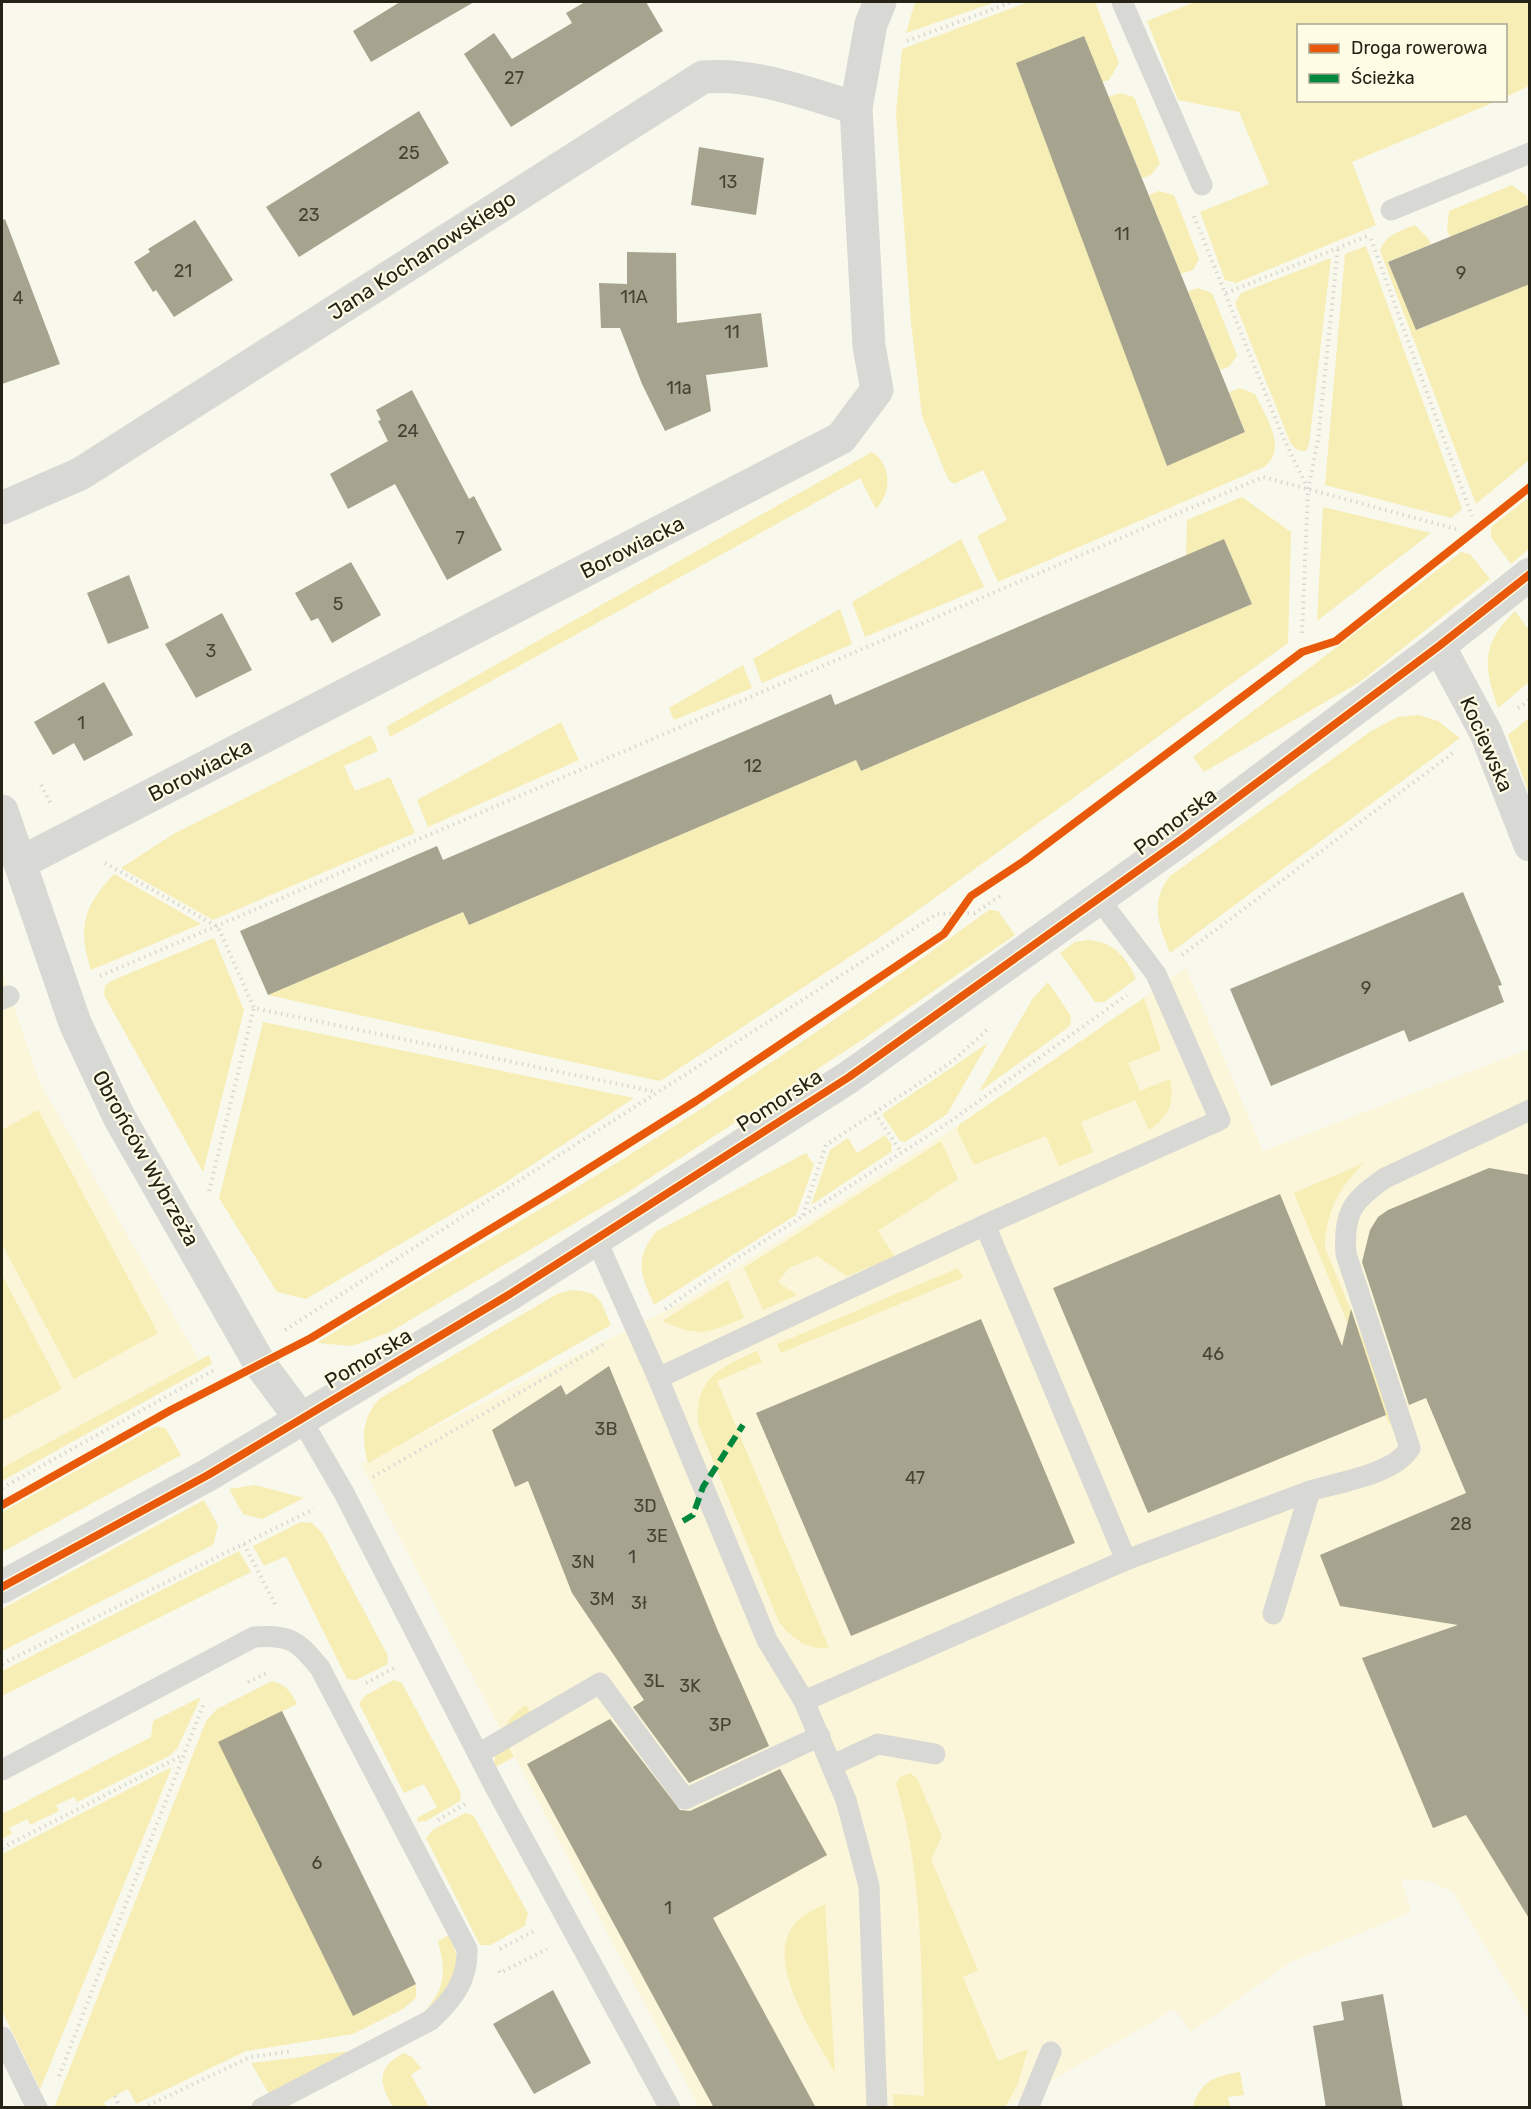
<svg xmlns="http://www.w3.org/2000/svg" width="1531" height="2109" font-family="Rubik,sans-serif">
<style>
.built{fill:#fbf6d9}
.green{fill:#f7eeb5}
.building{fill:#a6a38e}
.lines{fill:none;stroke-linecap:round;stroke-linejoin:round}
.path{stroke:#d8d8d4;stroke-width:4;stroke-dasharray:1.5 4.5;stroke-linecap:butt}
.lane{stroke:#d8d8d4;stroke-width:21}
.street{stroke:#d8d8d4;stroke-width:33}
.secondary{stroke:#d8d8d4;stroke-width:33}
.quiet{stroke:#00873e;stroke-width:6;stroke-dasharray:12 6;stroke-linecap:butt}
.cycleway-casing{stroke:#fffce6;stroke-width:11}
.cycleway{stroke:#e8590c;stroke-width:8}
.labels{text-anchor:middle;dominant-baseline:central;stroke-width:4.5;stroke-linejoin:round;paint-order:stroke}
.number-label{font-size:18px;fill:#454334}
.street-label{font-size:21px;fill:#252316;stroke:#fffce6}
</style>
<rect width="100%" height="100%" fill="#f9f8ec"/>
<g class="built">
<polygon points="1186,968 1263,1151 1529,1049 1529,2019 1453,1892 1429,1881 1401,1879 1411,1912 1291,1962 1191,2032 1174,2009 1006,2107 699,2107 361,1464 687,1300 960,1124"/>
<polygon points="2,972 40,1083 199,1360 2,1468"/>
</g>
<g class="green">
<polygon points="915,2 996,2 906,33"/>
<path d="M1029,2H1095L1119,63L1109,80L1102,82L1084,36L1017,63L1168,465L1245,432L1229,392L1240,388L1255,394C1265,416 1289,449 1264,467L998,582L977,536L1007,520L983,470L954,484L948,479L922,416L911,322L896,113L902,49Z"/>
<polygon points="1195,2 1529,2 1529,86 1506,97 1506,26 1298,26 1298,100 1497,101 1352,162 1376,225 1236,283 1225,280 1200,212 1269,184 1239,112 1178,100 1147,21"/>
<polygon points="1120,93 1134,97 1160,163 1151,175 1142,178 1109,97"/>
<polygon points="1512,185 1526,195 1529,204 1450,237 1447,230 1449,211"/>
<polygon points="1159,191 1174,195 1199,259 1193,270 1181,274 1149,195"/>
<path d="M1415,225L1428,238L1431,244L1388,262L1417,330L1529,284V460L1476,504L1380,251C1385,235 1400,231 1415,225Z"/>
<polygon points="1366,246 1462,509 1451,518 1325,485 1345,254"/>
<path d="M1331,258L1309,444L1306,451C1298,452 1295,449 1290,442L1235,303L1241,293Z"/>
<polygon points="1198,288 1212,293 1237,355 1229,367 1220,370 1188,291"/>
<path d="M872,452C892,465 892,492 876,509L860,478L390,737L387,727L391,724Z"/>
<polygon points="1242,497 1291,532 1288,643 886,933 660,1081 268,995 463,912 469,925 856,760 861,771 1252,604 1224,539 1186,556 1187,520"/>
<polygon points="1529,497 1529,549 1511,564 1491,537 1491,527"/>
<polygon points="1323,507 1431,533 1317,621"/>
<polygon points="961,539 984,587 865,637 852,602"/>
<polygon points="1461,552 1470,554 1490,579 1360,682 1204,772 1193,757"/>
<polygon points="840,609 852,644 762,683 753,659"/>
<path d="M1515,611L1529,630V682L1498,708C1483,665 1481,645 1515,611Z"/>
<polygon points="743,665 752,688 674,720 669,708"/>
<path d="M1419,715L1438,721L1460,738L1170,953C1159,926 1149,902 1170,876L1371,731L1398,717Z"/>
<polygon points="1529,718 1530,794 1529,794 1508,735"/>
<polygon points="561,722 579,760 428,827 417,800"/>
<polygon points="371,735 378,751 344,766 355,791 390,777 415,833 213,920 121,868 175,833"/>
<path d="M114,874L201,924L91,970C77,927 84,906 114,874Z"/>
<path d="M989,910L998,911L1015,935L862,1040L628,1192L388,1333L352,1346L317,1343C401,1289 488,1241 574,1189C716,1102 854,1008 989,910Z"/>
<polygon points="214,938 244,1010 203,1172 104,995 105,986 111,981"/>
<path d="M1088,940C1114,942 1126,957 1136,979L1104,1002H1095L1060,953L1075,942Z"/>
<polygon points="1048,982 1071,1016 1070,1026 979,1092 1033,998"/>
<path d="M1144,998L1161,1050L1128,1063L1140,1091L1170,1079C1175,1103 1169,1116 1149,1130L1135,1100L1081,1122L1093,1152L1059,1166L1046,1136L974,1165L957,1130L960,1124Z"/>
<polygon points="263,1022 634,1098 500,1186 306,1299 277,1292 219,1198"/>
<polygon points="988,1043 947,1114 905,1142 900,1141 882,1114"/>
<polygon points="38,1110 158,1333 74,1379 2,1244 2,1130"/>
<polygon points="885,1135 892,1145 891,1152 811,1205 830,1150 848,1138 857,1153"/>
<polygon points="941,1141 958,1179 878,1231 895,1257 847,1276 817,1256 789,1268 778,1282 797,1295 763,1310 744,1268"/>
<path d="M806,1153L814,1165L796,1215L654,1305C641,1275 633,1259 657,1231Z"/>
<path d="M1364,1163C1338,1189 1326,1211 1325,1248L1396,1420L1389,1424L1294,1193Z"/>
<polygon points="958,1268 963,1278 958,1280 781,1353 777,1344"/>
<polygon points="2,1275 62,1389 2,1421"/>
<path d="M728,1280L744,1318C707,1333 700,1338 662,1321Z"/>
<path d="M572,1290C601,1292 600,1300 611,1325L368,1463C361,1438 362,1418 379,1399L557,1294Z"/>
<path d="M757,1351L762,1362L717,1381L829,1648C808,1650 792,1639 779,1622L698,1424C694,1378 721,1367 757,1351Z"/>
<polygon points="209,1355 212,1364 2,1481 2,1468"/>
<polygon points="157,1426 166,1429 181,1455 2,1552 2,1512"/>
<polygon points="255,1485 304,1498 262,1519 243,1514 229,1489"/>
<polygon points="204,1500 218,1526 213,1545 2,1651 2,1609"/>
<polygon points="301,1522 312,1523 323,1534 387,1654 388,1664 356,1680 347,1679 286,1556 264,1566 253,1546"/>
<polygon points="239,1551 251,1572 2,1696 2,1671"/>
<polygon points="394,1680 402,1683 461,1793 460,1801 426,1821 418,1822 417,1818 437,1807 424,1784 404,1793 359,1703 366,1695"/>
<path d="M272,1681C286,1685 291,1691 297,1704L219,1742L353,2016L416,1984V1998L403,2009L353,2034L246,2051L136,2104L128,2089L104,2102L106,2107L54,2108L206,1721L217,1709Z"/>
<polygon points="201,1697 177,1749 169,1756 77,1802 74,1797 56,1805 59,1811 30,1825 27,1819 9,1828 12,1834 2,1839 2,1814 151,1737 153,1721"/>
<path d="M526,1705L538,1728L508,1745L514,1757L494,1768C495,1743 504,1718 526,1705Z"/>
<polygon points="172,1767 40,2089 2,2011 2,1854"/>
<path d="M910,1773L917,1778L942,1837L931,1859L978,1970L963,1977L998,2061L1028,2049L1018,2084L1005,2107H894L893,2094L924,2096C921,1992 926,1884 896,1784L900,1777Z"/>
<polygon points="465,1813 473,1815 528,1913 525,1926 490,1945 480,1945 426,1838 433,1830"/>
<path d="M825,1904L835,2073C816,2037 760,1959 797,1921C804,1914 816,1909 825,1904Z"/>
<path d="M449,1935C468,1974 450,1987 423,2013C446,1988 446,1973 438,1941Z"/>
<polygon points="350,2051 269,2094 251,2063"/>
<path d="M404,2053L412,2057L421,2068L411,2075L429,2107H393C379,2083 376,2067 404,2053Z"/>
<path d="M1240,2072L1244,2095L1228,2097L1230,2107H1193C1200,2081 1215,2076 1240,2072Z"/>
</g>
<g class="building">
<polygon points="400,2 474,2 371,62 353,31"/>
<polygon points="585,2 646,2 663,31 511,127 464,54 494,33 512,59 572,23 566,13"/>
<polygon points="1084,36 1245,432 1167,466 1016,63"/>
<polygon points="419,111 449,163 299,257 266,207"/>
<polygon points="699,147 764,158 756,215 691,205"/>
<polygon points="1530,204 1530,284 1416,330 1388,262"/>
<polygon points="5,219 60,364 2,384 2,220"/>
<polygon points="195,220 233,280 174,317 156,290 153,292 134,262 150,252 148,249"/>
<polygon points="627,252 676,253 677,323 761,313 768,367 706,375 711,411 665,431 642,384 620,328 601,328 599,283 627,284"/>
<polygon points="412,390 469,499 474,496 502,550 447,580 395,484 348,509 330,474 388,441 378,421 381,420 376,410"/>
<polygon points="1224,539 1252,604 861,771 856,760 469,925 463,912 268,995 240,931 437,846 443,860 831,694 835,705"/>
<polygon points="351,562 381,615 332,643 318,618 311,621 295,593"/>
<polygon points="129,575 149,628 108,644 87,593"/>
<polygon points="222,613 252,670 196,698 165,644"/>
<polygon points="104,682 133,735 84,761 74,743 53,755 34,722"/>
<polygon points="1463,892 1502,985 1498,986 1504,1002 1409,1042 1404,1030 1271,1086 1230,989"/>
<polygon points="1489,1168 1530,1175 1530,1920 1466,1815 1433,1828 1362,1658 1458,1625 1340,1606 1320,1555 1466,1493 1426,1398 1409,1405 1362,1262 1370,1230 1378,1217 1388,1210"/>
<polygon points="1280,1194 1342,1346 1351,1309 1386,1415 1148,1513 1053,1288"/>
<polygon points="981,1319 1075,1543 851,1636 756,1413"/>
<polygon points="609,1366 718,1631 769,1746 689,1783 633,1707 644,1700 572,1593 528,1481 515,1487 492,1430 561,1385 566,1395"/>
<polygon points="282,1711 416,1984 353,2016 218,1742"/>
<polygon points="610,1719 680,1810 690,1811 780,1769 827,1855 713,1918 816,2108 714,2108 527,1764"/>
<polygon points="553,1990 591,2063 534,2094 493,2024"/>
<polygon points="1383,1994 1403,2108 1326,2108 1313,2026 1344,2020 1341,2002"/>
</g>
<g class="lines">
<g class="path">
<polyline points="907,41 1012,2"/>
<polyline points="1194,216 1283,437 1308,489"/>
<polyline points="1371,239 1472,516"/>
<polyline points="1226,293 1370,235"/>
<polyline points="1302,633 1308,490 1318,440 1338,248"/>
<polyline points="1518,708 1530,700"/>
<polyline points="41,785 51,804"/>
<polyline points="105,863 218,927 254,1008 656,1092"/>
<polyline points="1182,955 1453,753"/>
<polyline points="100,976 1263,477 1456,529"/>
<polyline points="875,1113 901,1152"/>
<polyline points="209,1191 254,1008"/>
<polyline points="803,1215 826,1145 953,1061 987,1030"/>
<polyline points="665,1309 736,1259 951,1121 1127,995"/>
<polyline points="285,1330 937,914 975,913 1003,894"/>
<polyline points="373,1477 606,1343"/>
<polyline points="2,1488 216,1369"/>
<polyline points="244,1544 275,1604"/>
<polyline points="2,1664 314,1509"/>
<polyline points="248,1682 269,1672"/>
<polyline points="366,1683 396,1667"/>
<polyline points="438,1820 465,1804"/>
<polyline points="2,1848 183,1755"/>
<polyline points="500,1949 536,1930"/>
<polyline points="499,1971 500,1973 547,1949"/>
<polyline points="59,2076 204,1703"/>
<polyline points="115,2096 120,2108"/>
<polyline points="143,2108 250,2057 293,2051"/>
</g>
<g class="lane">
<polyline points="1122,2 1202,185"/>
<polyline points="1391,210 1530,153"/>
<polyline points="2,999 9,996"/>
<polyline points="985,1225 1126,1560"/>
<polyline points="596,1239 658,1378 767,1640 804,1701 846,1800 869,1886 877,2108"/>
<polyline points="658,1378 985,1225 1220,1120 1156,974 1099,899"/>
<polyline points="301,1419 344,1493 495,1787 670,2108"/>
<path d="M1273,1614L1310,1491C1339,1482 1395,1474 1410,1448L1346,1254C1343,1213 1352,1201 1385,1178L1530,1110"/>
<polyline points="804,1701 1126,1560 1310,1491"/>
<polyline points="478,1754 600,1683 685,1799 820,1736"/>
<polyline points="833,1765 878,1744 935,1754"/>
<path d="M2,1770L254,1637C290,1634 298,1641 320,1668L467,1949C468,1981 453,1999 431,2020L262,2108"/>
<polyline points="2,2037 37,2108"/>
<polyline points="1028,2108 1051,2052"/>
</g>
<g class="street">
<path d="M2,508L80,474L703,77C756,73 806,93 856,108"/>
<polyline points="1439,646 1486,733 1530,845"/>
<polyline points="20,863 841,438 877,390 869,346 856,108 871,24 880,2"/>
</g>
<g class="secondary">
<polyline points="2,811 75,1023 119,1117 260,1364 301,1419"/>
<polyline points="2,1587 208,1475 510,1294 849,1077 1182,839 1439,646 1530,574"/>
</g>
<polyline class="quiet" points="683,1521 693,1515 703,1487 743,1425"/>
<g class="cycleway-casing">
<g id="cycleway">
<polyline points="2,1505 171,1410 311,1338 553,1191 696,1101 944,934 971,896 1024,861 1302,652 1336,641 1530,487"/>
<polyline points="2,1587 208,1475 510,1294 849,1077 1182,839 1439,646 1530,574"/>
</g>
</g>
<use href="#cycleway" class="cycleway"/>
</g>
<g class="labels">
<g class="number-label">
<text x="514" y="78">27</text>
<text x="409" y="153">25</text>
<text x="728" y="182">13</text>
<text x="309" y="215">23</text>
<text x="1122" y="234">11</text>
<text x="183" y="271">21</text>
<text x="1461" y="273">9</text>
<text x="634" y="297">11A</text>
<text x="18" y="298">4</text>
<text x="732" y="332">11</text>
<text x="679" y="388">11a</text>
<text x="408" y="431">24</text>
<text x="460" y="538">7</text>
<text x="338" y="604">5</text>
<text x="211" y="651">3</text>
<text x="81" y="723">1</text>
<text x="753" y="766">12</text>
<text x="1366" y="988">9</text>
<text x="1213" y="1354">46</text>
<text x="606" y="1429">3B</text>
<text x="915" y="1478">47</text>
<text x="645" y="1506">3D</text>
<text x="1461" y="1524">28</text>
<text x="657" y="1536">3E</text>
<text x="632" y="1557">1</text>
<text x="583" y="1562">3N</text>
<text x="602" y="1599">3M</text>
<text x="639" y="1603">3ł</text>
<text x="654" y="1681">3L</text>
<text x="690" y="1686">3K</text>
<text x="720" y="1725">3P</text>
<text x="317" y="1863">6</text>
<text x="668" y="1908">1</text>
</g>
<g class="street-label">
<text transform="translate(422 255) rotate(-33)">Jana Kochanowskiego</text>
<text transform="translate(632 547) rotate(-27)">Borowiacka</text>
<text transform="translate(1487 744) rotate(66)">Kociewska</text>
<text transform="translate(200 770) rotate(-27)">Borowiacka</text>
<text transform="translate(1175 821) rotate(-37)">Pomorska</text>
<text transform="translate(779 1100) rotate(-33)">Pomorska</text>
<text transform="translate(146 1158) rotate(61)">Obrońców Wybrzeża</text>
<text transform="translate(368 1358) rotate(-31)">Pomorska</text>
</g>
</g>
<rect width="1531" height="2109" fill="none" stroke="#252316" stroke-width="6"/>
<rect x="1297" y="24" width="210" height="78" fill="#fffce6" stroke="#a8a593" stroke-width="1.5"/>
<rect x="1309" y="44" width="30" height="9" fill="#e8590c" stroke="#a8a593" stroke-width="1.5"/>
<text x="1351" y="54" font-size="18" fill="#252316">Droga rowerowa</text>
<rect x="1309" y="74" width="30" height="9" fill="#00873e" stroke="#a8a593" stroke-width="1.5"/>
<text x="1351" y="84" font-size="18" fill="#252316">Ścieżka</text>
</svg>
